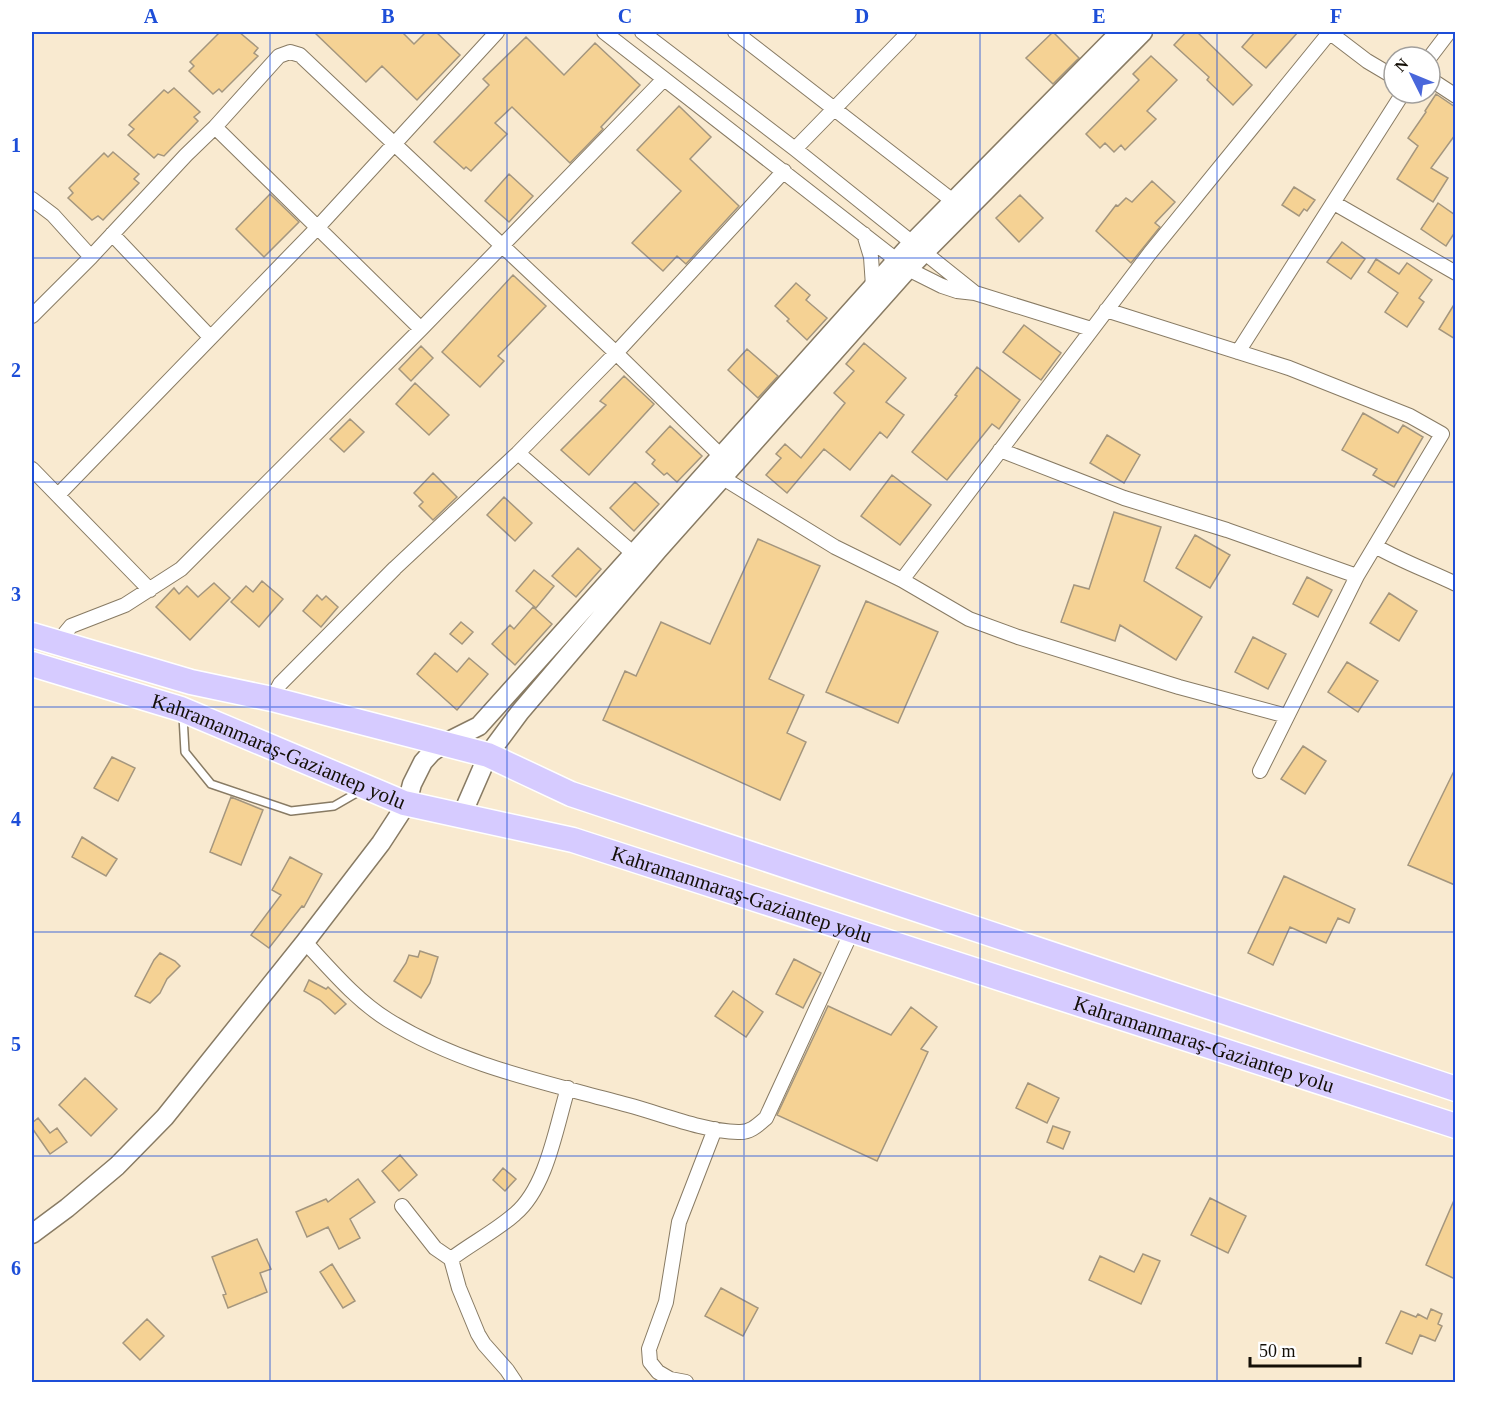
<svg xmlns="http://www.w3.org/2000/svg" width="1487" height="1414" font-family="'Times New Roman',serif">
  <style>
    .building { fill: #f5d294; stroke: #a4967e; stroke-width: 1.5 }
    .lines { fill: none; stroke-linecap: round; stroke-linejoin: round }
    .lane-casing { stroke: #887b64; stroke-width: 10 }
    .street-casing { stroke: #887b64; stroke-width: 16 }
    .secondary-casing { stroke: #887b64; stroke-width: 21 }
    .highway-casing { stroke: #fff; stroke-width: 27 }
    .lane { stroke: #fff; stroke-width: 7 }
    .street { stroke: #fff; stroke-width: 14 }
    .secondary { stroke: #fff; stroke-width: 18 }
    .highway { stroke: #d6cbff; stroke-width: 24 }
    .grid { fill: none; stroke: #1d4ed8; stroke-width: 1.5; stroke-opacity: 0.55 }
    .labels { text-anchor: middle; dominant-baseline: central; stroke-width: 4.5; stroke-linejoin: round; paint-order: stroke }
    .street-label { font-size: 21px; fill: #140f07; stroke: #fff }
    .neatline { fill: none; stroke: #1d4ed8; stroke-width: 2 }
    .grid-label { font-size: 20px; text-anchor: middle; font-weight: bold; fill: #1d4ed8 }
  </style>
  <rect width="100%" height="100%" fill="#f9ead0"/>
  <path class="building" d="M220,32H239L258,48L254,53L258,56L222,92L219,89L213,94L189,71L194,66L190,62Z
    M314,32H402L414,44L426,32H436L460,55L417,100L382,66L366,82Z
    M1053,32L1079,58L1053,84L1026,58Z
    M1186,32H1197L1252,85L1233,105L1207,80L1209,77L1174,45Z
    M1255,32H1298L1266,68L1242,47Z
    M526,37L564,75L595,43L640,85L601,127L603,129L570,163L512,107L495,123L507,134L471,171L466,167L464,169L434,142L489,85L483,79Z
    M1151,56L1177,80L1147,111L1156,119L1125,150L1121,145L1114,152L1105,143L1100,148L1086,134L1139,80L1133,74Z
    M174,88L200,112L194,117L198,121L164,156L158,154L154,158L128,135L134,129L129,125L164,90L168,93Z
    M1436,94L1455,107V135L1431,168L1448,178L1433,202L1397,179L1418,146L1408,138L1426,112L1425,111Z
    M679,106L711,137L690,159L739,206L686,264L677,256L663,271L632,243L681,191L637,150Z
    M113,152L139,174L134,179L139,183L103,220L98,216L92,220L68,198L73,193L69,188L104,153L108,157Z
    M509,174L533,196L509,222L485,201Z
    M1152,181L1175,202L1155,223L1160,227L1131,263L1096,231L1116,205L1118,206L1126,198L1132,202Z
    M1294,187L1315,200L1307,211L1304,209L1299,216L1282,205Z
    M270,194L299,222L264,257L236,229Z
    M1020,195L1043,218L1019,242L996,218Z
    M1438,203L1455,215V232L1446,246L1421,229Z
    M1342,242L1365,259L1351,279L1327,262Z
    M1376,259L1399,274L1407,263L1432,280L1419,298L1424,302L1407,327L1385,312L1398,293L1368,272Z
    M513,275L546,306L498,356L504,361L480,387L442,352Z
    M796,283L810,295L806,300L827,318L807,340L787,321L789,319L775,306Z
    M1455,303V339L1439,329Z
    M1024,325L1061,353L1041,380L1003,352Z
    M864,343L906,378L886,402L904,415L887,438L880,432L850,470L824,449L787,493L766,475L781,458L776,454L785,444L801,458L845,403L834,393L854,371L846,364Z
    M421,346L433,358L411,381L399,369Z
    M747,349L778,376L758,398L728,370Z
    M977,367L1020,400L999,429L992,424L947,480L912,452L957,396L955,395Z
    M624,376L654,404L589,475L561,450L606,405L600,401Z
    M415,383L449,415L429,435L396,404Z
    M1363,413L1398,433L1403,425L1423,437L1394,487L1373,475L1377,469L1342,450Z
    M350,419L364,432L344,452L330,439Z
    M670,426L702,456L677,482L667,473L664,475L652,464L655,460L646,452Z
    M1107,435L1140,455L1124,483L1090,463Z
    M433,473L457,497L433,520L419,506L423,502L414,493Z
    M892,475L931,505L900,545L861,516Z
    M635,482L659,504L634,531L610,508Z
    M504,497L532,523L515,541L487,515Z
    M1114,512L1161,527L1144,581L1202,617L1176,660L1120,625L1115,641L1061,622L1074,585L1089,589Z
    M1195,535L1230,555L1210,588L1176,568Z
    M758,539L820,566L769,679L804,695L787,733L806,742L780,800L603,720L625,671L636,676L661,622L710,644Z
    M578,548L601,569L576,597L552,576Z
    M534,570L554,586L536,608L516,591Z
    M1307,577L1332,590L1318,617L1293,604Z
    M262,581L283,599L259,627L231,602L246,586L253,592Z
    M214,583L230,598L190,640L156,607L174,588L179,594L187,586L198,597Z
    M1389,593L1417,611L1399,641L1370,623Z
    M317,595L322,600L326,596L338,607L321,627L303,611Z
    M866,601L938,632L898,723L826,692Z
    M533,607L552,624L515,665L492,644L510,625L514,629Z
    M461,622L473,632L462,644L450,634Z
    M1253,637L1286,654L1268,689L1235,672Z
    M435,653L457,672L469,658L488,674L457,710L417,674Z
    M1347,662L1378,681L1358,712L1328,692Z
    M1303,746L1326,761L1305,794L1281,779Z
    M112,757L135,768L118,801L94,788Z
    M1455,769V885L1408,865Z
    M231,797L263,810L241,865L210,852Z
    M82,837L117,859L106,876L72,857Z
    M290,857L322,874L304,907L302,906L269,948L251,935L281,895L272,890Z
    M1284,876L1355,909L1349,923L1338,918L1326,943L1290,927L1273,965L1248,953Z
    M420,951L438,957L430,983L421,998L394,981L406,963L409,955L418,957Z
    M160,953L175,961L180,966L167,979L160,993L150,1003L135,996L154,960Z
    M794,959L821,973L803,1008L776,994Z
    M309,980L326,989L328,987L346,1004L335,1014L320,1000L304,991Z
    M733,991L763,1012L746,1037L715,1016Z
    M828,1006L891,1035L911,1007L937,1027L921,1049L928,1052L877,1161L777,1115Z
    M85,1078L117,1109L91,1136L59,1105Z
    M1028,1083L1059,1098L1047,1123L1016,1108Z
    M38,1118L50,1133L57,1128L67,1142L50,1154L32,1128V1123Z
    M1053,1126L1070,1132L1063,1149L1047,1142Z
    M400,1155L417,1175L399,1191L382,1171Z
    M503,1168L516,1179L505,1191L493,1180Z
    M358,1179L375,1202L350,1219L360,1238L339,1249L328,1227L307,1237L296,1212L326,1199L328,1202Z
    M1210,1198L1246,1216L1228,1253L1191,1235Z
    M1455,1198V1279L1426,1265Z
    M257,1239L271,1269L260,1273L267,1292L228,1308L223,1295L226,1294L212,1257Z
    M1143,1254L1160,1261L1141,1304L1089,1280L1100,1256L1134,1272Z
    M332,1264L355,1301L343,1308L320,1272Z
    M721,1288L758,1308L743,1336L705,1316Z
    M1431,1309L1442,1314L1438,1324L1442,1326L1435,1341L1420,1335L1412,1354L1386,1343L1401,1311L1416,1317L1418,1314L1427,1319Z
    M147,1319L164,1336L140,1360L123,1343Z"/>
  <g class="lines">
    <defs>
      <path id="lane" d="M183,716L185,752L211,784L291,811L334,806L360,791"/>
      <path id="street" d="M604,32L908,269L942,286L957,291L975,293L1091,329
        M642,32L795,149L975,293
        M735,32L953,201
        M1329,32L1367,61L1394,77
        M1430,57L1449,32
        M1430,79L1456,96
        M215,127L421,329
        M795,149L909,32
        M32,199L53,215L91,257
        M1334,203L1456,273
        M112,234L210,337
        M864,234L871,257L873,286
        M1106,310L1289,368L1410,416L1442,434L1357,576L1260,771
        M32,316L91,257L186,155L215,127L279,56L290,52L300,55L616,353L721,456
        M1238,352L1403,93
        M1000,450L1124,498L1227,530L1357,576
        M518,453L634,554
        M32,469L150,590
        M723,478L835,547L902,580L969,619L1018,637L1179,687L1287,716
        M58,495L318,227L497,32
        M1375,546C1401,561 1429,571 1456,584
        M902,580L1150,253L1330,32
        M57,643L71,626L125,605L181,569L421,329L664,79
        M272,699L280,684L395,568L518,453L616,353L784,171
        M305,942C331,970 356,1000 388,1020C462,1066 545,1082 628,1105C662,1114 703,1131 738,1132C750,1133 758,1125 766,1118L852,931
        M402,1206L435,1248L451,1259L459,1288L478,1334L484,1344L507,1370L515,1382
        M451,1259C472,1243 496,1231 515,1214C547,1187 556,1127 568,1088
        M686,1382L670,1379L658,1372L650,1362L649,1349L666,1302L679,1222L715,1129"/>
      <path id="secondary" d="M461,817L488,755L520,712L658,550L908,269L1143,32
        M32,1234L67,1208L117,1166L165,1117L305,942L381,843L407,803L412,784L423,762L432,752L445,743L479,726L913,242L1120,32"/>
      <g id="highway">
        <path d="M32,635L191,682L272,699L488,755L571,794L1456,1089"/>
        <path id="s1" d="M32,664L181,709L404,803L573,840L1456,1126"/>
      </g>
    </defs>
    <use href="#lane" class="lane-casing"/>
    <use href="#street" class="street-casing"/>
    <use href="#secondary" class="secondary-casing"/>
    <use href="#highway" class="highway-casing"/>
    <use href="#lane" class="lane"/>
    <use href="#street" class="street"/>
    <use href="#secondary" class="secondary"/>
    <use href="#highway" class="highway"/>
  </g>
  <path class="grid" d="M270,32V1382M507,32V1382M744,32V1382M980,32V1382M1217,32V1382M32,258H1456M32,482H1456M32,707H1456M32,932H1456M32,1156H1456"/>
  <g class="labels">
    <g class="street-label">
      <text stroke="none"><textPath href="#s1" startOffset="262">Kahramanmaraş-Gaziantep yolu</textPath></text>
      <text stroke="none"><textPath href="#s1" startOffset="748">Kahramanmaraş-Gaziantep yolu</textPath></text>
      <text stroke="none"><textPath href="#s1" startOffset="1234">Kahramanmaraş-Gaziantep yolu</textPath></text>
    </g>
  </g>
  <rect width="1487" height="1414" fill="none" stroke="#ffffff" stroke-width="66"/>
  <g transform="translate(1412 75) rotate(313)"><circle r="28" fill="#ffffff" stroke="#a19f9c" stroke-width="1.5"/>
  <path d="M0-4.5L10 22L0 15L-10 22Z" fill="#4967db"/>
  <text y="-9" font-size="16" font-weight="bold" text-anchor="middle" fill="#140f07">N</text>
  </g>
  <path d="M1250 1357v9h110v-9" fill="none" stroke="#140f07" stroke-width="3"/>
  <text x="1259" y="1357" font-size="18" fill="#140f07" stroke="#ffffff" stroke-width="4.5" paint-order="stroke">50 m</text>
  <rect x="33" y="33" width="1421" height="1348" class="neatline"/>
  <g class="grid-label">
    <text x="151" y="23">A</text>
    <text x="388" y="23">B</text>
    <text x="625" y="23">C</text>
    <text x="862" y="23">D</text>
    <text x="1099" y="23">E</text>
    <text x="1336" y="23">F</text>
    <text x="16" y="152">1</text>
    <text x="16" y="377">2</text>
    <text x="16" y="601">3</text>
    <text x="16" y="826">4</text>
    <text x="16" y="1051">5</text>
    <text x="16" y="1275">6</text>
  </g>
</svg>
